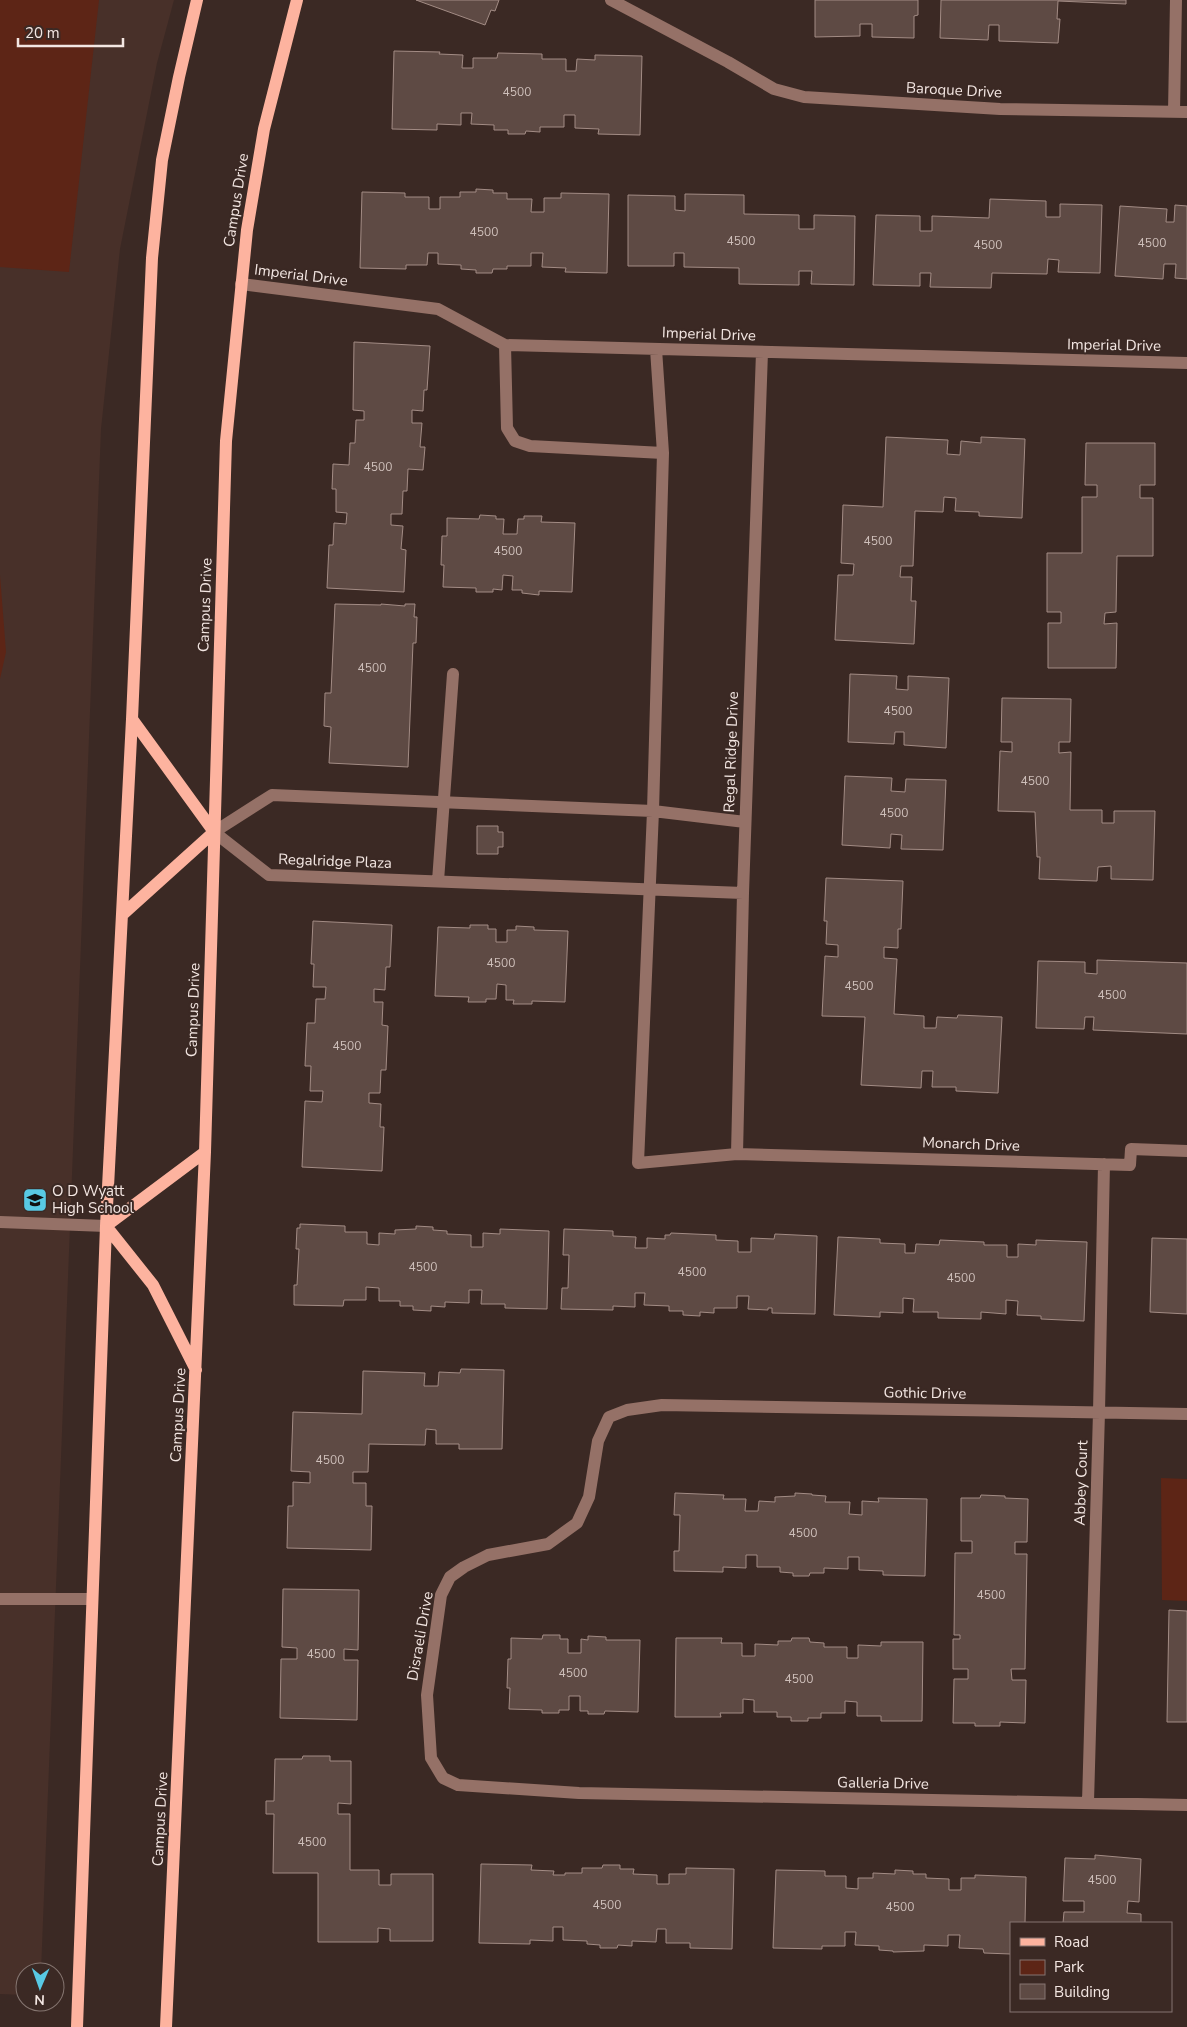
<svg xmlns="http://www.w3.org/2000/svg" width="1187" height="2027" font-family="'Nunito Sans',sans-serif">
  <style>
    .built { fill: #483029 }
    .green { fill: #5d2516 }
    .building { fill: #5e4a44; stroke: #a38c85 }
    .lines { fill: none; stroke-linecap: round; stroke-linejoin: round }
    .minor { stroke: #957167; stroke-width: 12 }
    .major { stroke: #fdb39f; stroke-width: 12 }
    .labels { text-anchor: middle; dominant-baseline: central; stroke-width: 4; stroke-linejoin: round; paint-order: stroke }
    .number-label { font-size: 12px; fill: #cebfba }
    .street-label { font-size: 15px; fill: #f3e6e2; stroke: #3b2924 }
    .poi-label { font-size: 15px; fill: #f3e6e2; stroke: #3b2924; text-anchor: start }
  </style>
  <rect width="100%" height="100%" fill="#3b2924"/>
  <path class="built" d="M0,0H174L157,63L120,249L101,429L41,1972H25V1995L0,1994Z"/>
  <path class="green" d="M0,0H99L69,272L0,267Z
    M0,575L6,652L0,679Z
    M1161,1478L1187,1479V1601L1162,1600Z"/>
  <path class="building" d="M416,0H499L495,11L491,10L485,25Z
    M815,0H918V15L914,16V38L872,37V24H860V36L815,37Z
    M941,0H1126V4L1058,1L1057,19H1060L1058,43L999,41V25H989L988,40L940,38Z
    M394,51L440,52L439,54L463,55L462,68H473V58H497L498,53L542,54V59H566V71H576L577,59L595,60V55L642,56L640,135L598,134L599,129L575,128V115H564V127H540V132L526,131L525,134H508V130H494V125L471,124L472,113H461V125L437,124V130L392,129Z
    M476,189L493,190V193H507V199H532L531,212H544V198H561V193L609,194L607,273L565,272L566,268L542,267L543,253H531V266H507V269H493L492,273H476V270L461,269V265L438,264V253H428L427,265H406V269L360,268L362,192L405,193V197H429V209H440V197H460V192H476Z
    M685,194L744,195V214L799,215V229H814V215L855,216L854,285L811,284L812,271H799V285L739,284V268L684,267V253H674V266H628V195L675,196V210L685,211Z
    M990,199L1046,201V217H1060V204L1102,205L1100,273L1058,272L1059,260L1048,259L1047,274L992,273L991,288L930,287L931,273H920V286L873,285L876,215L920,216V231H932V216L989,218Z
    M1175,205L1187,206V279L1175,278L1176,264H1164L1163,279L1115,276L1120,206L1167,209L1166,222H1174Z
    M354,342L430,346L427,390H424L423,411L412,410V423H422L420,447H425L423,470L408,469L407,491H403L402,514H391V525L403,526L401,549L406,550L404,592L327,588L329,545H333L334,523L346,524L347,513L336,512V489H332L333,464L349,465L350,443H355L356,420H364V411L353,410Z
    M886,437L948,440L947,454L960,455L961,441L981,443V437L1025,439L1022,518L979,516V512L955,511L956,498L944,497L943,512L915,511L913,566H901L900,577H912L911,601H916L914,644L835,640L838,575H853L854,564L841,563L843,505L883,507Z
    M1086,443H1155V485H1140V498H1153V556H1117L1116,612L1105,613L1104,624L1117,623L1116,668H1048V623H1061V612H1047V553H1082V497H1097V485H1085Z
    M480,515L496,516V519H504L503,534H517L518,519H524V516H542L541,522L575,523L572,592L539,591V595L522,593V590H512L513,576L503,575L502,590L493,589V592H476V588L443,587L444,565H441L442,536H447V518L479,519Z
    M335,604L381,605V604L405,606V604H415L414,617H417L416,643H413L408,767L329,763L331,727L324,726L325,693H331Z
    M850,674L897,676L896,689L908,690V676L949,678L946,748L904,745V732H895L894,744L848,742Z
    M1002,698L1071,699L1070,742H1059V753L1071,752L1070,810H1102V823H1114V811H1155L1153,880L1111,879V866L1098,867L1097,881L1039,879L1040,857H1037L1035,812L998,811L1000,751L1012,752V742H1001Z
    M845,776L892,778L891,791L905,792L906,779L946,780L943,850L901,849L902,835L891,834L890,848L842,845Z
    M477,826H498V832H503V847H498V854H477Z
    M826,878L903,881L901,929H898V948L884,947V958L897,959L894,1014L924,1016V1028H936L937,1017L957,1018L958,1015L1002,1017L998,1093L956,1091V1087H932L933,1071H922L921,1088L861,1085L865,1017L822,1016L825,956L838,957V945L826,944L827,921H824Z
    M313,921L392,925L390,967H386L385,990L374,989V1002H383L382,1025L388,1026L386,1070H381L380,1093H369V1103L381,1104L380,1127H384L382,1171L302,1167L305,1101L322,1102L323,1091H310L311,1066H305L307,1023H315L316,999H325L326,987H313L314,964H311Z
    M470,925H488V929H496V942H507V930H516V926L534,927V930L568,931L565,1002L532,1001V1004H513L514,1000H506V985L497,984L496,999H486V1002H468L469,997L435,996L438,927L470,928Z
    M1097,960L1187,963V1034L1093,1030L1094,1017H1085L1084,1029L1036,1028L1038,961L1085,962V973L1097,974Z
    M300,1224L345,1226V1232H367V1244L379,1245V1233L395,1234V1230L416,1229V1226L433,1227V1230L447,1231V1234L471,1235V1247H483V1233L500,1234V1229L549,1231L547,1309L505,1308V1304H481L482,1290H469V1303L445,1302V1307L431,1306V1311L413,1310V1306H400V1301H379V1288L366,1287V1300H344L343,1306L294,1305V1285H297L299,1249H296L297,1228H300Z
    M564,1229L613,1231V1236L636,1237L635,1248H647V1238L665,1239V1235H670L671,1233L716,1235V1240L738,1241V1252H751V1238L774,1239L775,1234L817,1236L815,1314L772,1313V1308H768V1310L748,1309L749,1296H737V1308H714V1313L700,1312V1316L683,1315V1311H669V1306L644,1305L645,1293H635V1307L613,1306V1310L561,1309L562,1288H568L569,1255H563Z
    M838,1237L880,1239V1243L905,1244V1253H915L916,1244L939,1245L940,1240L984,1242V1245H1007V1257H1018V1244L1036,1245V1240L1087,1242L1084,1321L1041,1319V1316L1017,1315L1018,1301L1006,1300V1314L981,1312V1319L938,1318V1312H913L914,1299L903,1298V1313L880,1312V1317L834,1315Z
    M1152,1238L1187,1239V1314L1150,1312Z
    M461,1369L504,1370L502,1449H459V1444H436V1430L426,1429L425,1445L369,1444L368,1472H353V1483H366V1506H372L371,1550L287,1548L288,1506H293V1482L310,1483V1472L291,1471L293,1412L362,1414L363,1371L425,1373L424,1386H438L439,1372L460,1373Z
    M675,1493L724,1495L723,1499H746L745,1511H758L759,1501L775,1502V1497L795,1496V1493L812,1494V1495L826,1496L825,1502H850L849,1514L862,1515V1501L879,1502L878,1498L927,1499L925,1576L883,1575V1571L859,1570V1557H848V1569L824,1568V1573H810L809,1576H793V1573L780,1572V1567H757V1555H746V1568L723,1567V1572L674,1571V1551H679L680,1515H674Z
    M981,1495L1005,1496V1498L1028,1499L1027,1542H1015V1554H1027L1025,1669H1011L1012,1680H1026L1025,1723L1000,1722V1726H975V1723H953L954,1679H968V1669H953V1639H960V1635H954L955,1553H972V1541H961V1498H980Z
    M283,1589L359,1590L358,1650L344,1649V1660H358L357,1720L280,1718L281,1659H297V1648L282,1647Z
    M1169,1610L1187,1611V1722H1167Z
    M543,1635H560V1639H568V1653H581V1639L588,1640V1636L606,1637V1640H640L638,1712L605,1711L604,1714H588V1711H580V1696H569V1710H559V1713H542V1710L509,1709L510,1688H507L508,1659H511V1638L542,1639Z
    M676,1638H722L721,1643H742V1656H755V1644L778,1645V1641H791L792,1638H809L810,1642L824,1643V1647H847V1658H858V1645L881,1646V1642H923L922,1721H881V1716H857V1702L845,1701V1713H821V1718H808V1721H791V1717H777V1712H754V1700L743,1699V1713H720L721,1717H675Z
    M303,1756H330V1761H351V1804L338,1803V1814H350V1870H379V1885H391V1874H433V1941H390V1929L378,1928V1942H318V1873H273L274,1814H266V1801H274L275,1759H302Z
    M1095,1855L1141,1859L1139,1902L1128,1901L1127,1913L1141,1914V1923H1063L1064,1912H1084V1901H1063L1065,1858L1095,1859Z
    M481,1864L532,1865L531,1870L554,1871L553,1875H565V1873H582V1868H602L603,1865H620V1869H634L633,1874L657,1875V1884H669V1874H686V1868L734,1869L732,1949L690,1948V1943H666V1929H657L656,1942L632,1941V1946L618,1945L617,1948H600V1945L587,1944V1941L563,1940V1927H553V1941L530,1940V1944L479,1943Z
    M776,1870L825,1871V1876H846V1888L858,1889V1878H873V1873L895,1874V1870L913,1871V1874H926V1878L949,1879V1890H961V1878H975V1875L1026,1877L1025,1923H1011V1954L984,1953L983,1949L959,1948L960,1935H948V1946L924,1945V1951L893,1952V1951L879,1950V1946L855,1945L856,1932H845V1946H822V1949L773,1948Z"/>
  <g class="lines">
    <path class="minor" d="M611,0L728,62L774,89L804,97L1000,109L1187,112
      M1174,112L1176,0
      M241,284L438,309L505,345L1187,363
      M505,345L507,428L515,441L530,446L663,453
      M656,349L663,453L653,811L638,1163L737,1154L1130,1165L1131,1149L1187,1151
      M438,881L453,674
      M743,893L269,875L214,832L272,795L653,811L745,822
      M737,1154L743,893L762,352
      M0,1222L106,1226
      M1187,1414L662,1405L627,1410L609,1417L598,1441L589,1497L577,1523L548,1544L488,1555L464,1567L450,1577L441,1595L427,1695L431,1758L443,1778L458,1785L579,1793L1187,1805
      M0,1599H92
      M1088,1802L1099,1412L1104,1164"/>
    <path class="major" d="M122,915L214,832L132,719
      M196,1370L153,1285L106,1226L205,1152
      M77,2027L106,1226L132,719L152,258L162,160L179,77L197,0
      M166,2027L205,1152L226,441L247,230L264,129L297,0"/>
  </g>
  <defs>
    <symbol id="school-square" viewBox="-11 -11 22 22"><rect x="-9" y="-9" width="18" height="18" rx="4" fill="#58c9e4" stroke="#3b2924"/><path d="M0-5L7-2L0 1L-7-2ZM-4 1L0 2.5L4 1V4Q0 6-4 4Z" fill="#111"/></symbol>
  </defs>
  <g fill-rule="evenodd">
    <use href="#school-square" x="21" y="1186" width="28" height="28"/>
  </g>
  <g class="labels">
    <g class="number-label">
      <text x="517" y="92">4500</text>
      <text x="484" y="232">4500</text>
      <text x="741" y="241">4500</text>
      <text x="1152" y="243">4500</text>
      <text x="988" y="245">4500</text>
      <text x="378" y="467">4500</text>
      <text x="878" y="541">4500</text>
      <text x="508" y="551">4500</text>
      <text x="372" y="668">4500</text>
      <text x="898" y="711">4500</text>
      <text x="1035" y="781">4500</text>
      <text x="894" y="813">4500</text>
      <text x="501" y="963">4500</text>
      <text x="859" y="986">4500</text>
      <text x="1112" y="995">4500</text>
      <text x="347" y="1046">4500</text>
      <text x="423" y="1267">4500</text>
      <text x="692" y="1272">4500</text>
      <text x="961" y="1278">4500</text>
      <text x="330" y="1460">4500</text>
      <text x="803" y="1533">4500</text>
      <text x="991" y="1595">4500</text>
      <text x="321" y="1654">4500</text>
      <text x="573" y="1673">4500</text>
      <text x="799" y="1679">4500</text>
      <text x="312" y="1842">4500</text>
      <text x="1102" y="1880">4500</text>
      <text x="607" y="1905">4500</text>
      <text x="900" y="1907">4500</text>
    </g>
    <g class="street-label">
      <text transform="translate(954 90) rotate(3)">Baroque Drive</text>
      <text transform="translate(236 200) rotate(-81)">Campus Drive</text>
      <text transform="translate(301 275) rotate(7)">Imperial Drive</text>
      <text transform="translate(709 334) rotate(2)">Imperial Drive</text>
      <text transform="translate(1114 345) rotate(1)">Imperial Drive</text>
      <text transform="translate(205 605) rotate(-88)">Campus Drive</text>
      <text transform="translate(731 752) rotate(-88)">Regal Ridge Drive</text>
      <text transform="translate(335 861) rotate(2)">Regalridge Plaza</text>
      <text transform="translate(193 1010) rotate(-88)">Campus Drive</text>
      <text transform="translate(971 1144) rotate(2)">Monarch Drive</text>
      <text transform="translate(925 1393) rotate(1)">Gothic Drive</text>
      <text transform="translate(178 1415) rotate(-87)">Campus Drive</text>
      <text transform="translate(1081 1483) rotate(-88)">Abbey Court</text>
      <text transform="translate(420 1636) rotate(-80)">Disraeli Drive</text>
      <text transform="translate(883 1783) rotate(1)">Galleria Drive</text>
      <text transform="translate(160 1819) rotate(-87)">Campus Drive</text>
    </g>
    <g class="poi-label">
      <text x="52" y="1191">O D Wyatt<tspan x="52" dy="17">High School</tspan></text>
    </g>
  </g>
  <rect x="1010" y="1922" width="162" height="90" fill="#3b2924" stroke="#857570"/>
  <rect x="1020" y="1938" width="25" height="8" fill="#fdb39f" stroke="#857570"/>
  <text x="1054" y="1947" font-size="15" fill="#f3e6e2">Road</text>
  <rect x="1020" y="1960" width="25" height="15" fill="#5d2516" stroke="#857570"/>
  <text x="1054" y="1972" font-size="15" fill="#f3e6e2">Park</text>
  <rect x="1020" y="1984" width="25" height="15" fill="#5e4a44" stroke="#857570"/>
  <text x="1054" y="1997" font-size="15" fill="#f3e6e2">Building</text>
  <g transform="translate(40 1987) rotate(182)"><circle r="24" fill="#3b2924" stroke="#857570"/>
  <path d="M0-4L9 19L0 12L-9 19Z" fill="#58c9e4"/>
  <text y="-8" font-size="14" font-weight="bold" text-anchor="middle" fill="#f3e6e2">N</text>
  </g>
  <path d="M18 38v8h105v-8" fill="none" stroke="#f3e6e2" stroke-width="2.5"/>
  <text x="25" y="38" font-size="15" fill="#f3e6e2" stroke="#3b2924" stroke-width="4" paint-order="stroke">20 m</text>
</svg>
